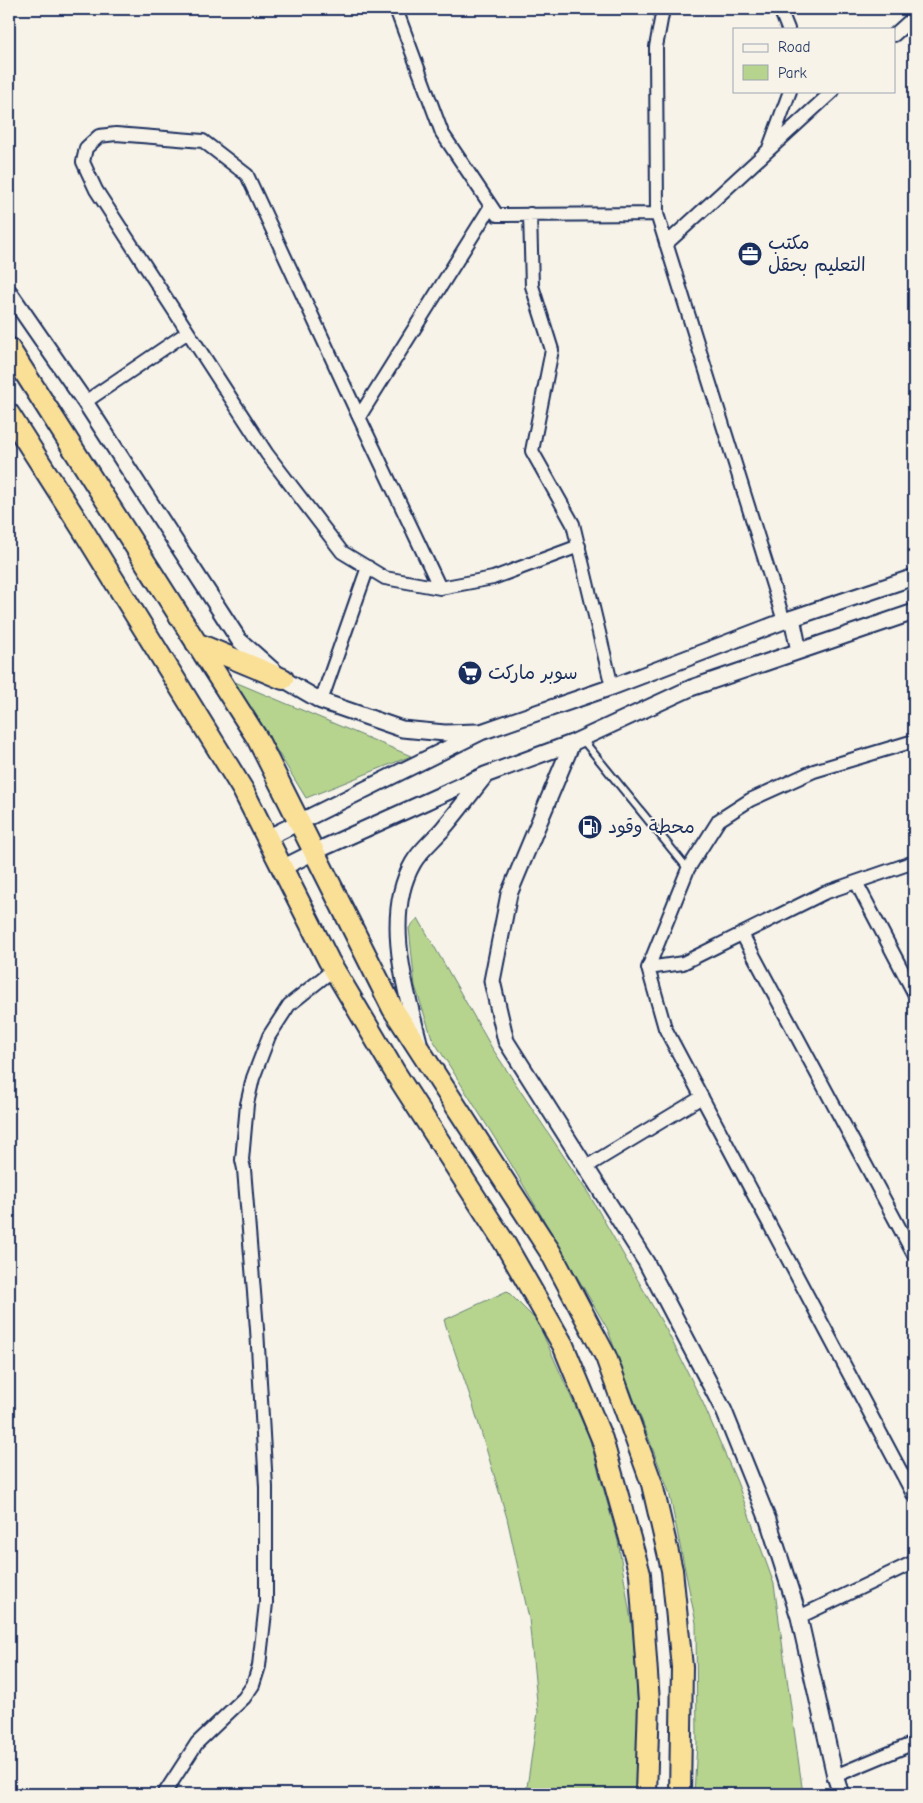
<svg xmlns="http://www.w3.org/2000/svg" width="923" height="1803" font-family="'Comic Neue','Playpen Sans Arabic',sans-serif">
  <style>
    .green { fill: #b6d48d; stroke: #688276 }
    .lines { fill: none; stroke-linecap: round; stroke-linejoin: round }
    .service-casing { stroke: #1b2f5e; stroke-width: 10 }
    .minor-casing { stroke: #1b2f5e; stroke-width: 16 }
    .tertiary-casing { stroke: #1b2f5e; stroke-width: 19 }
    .trunk-casing { stroke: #1b2f5e; stroke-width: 24 }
    .service { stroke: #f7f3e8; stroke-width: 6 }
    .minor { stroke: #f7f3e8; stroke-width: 12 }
    .tertiary { stroke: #f7f3e8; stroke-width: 15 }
    .trunk { stroke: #fadf96; stroke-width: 20 }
    .labels { text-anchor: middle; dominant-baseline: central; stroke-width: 4; stroke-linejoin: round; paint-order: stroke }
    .poi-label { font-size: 19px; fill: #1b2f5e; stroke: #f7f3e8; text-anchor: start }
  </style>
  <rect width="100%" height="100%" fill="#f7f3e8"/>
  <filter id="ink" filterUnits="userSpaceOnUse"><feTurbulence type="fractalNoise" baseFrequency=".02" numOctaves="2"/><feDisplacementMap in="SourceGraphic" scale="10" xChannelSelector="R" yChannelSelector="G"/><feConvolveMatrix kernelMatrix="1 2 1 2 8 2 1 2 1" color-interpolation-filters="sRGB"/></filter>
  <g filter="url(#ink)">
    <path class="green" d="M235,682L411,756L306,798Z
      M418,918L492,1048L590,1196L668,1333L703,1403L737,1482L774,1584L803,1794H694L697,1743L696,1623L669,1492L607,1328L511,1164L432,1038L415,986L409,928Z
      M507,1291L537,1321L589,1437L618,1541L633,1633L639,1722L635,1794H526L538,1712L529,1618L507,1518L473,1405L444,1320Z"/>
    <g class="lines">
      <defs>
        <path id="service" d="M582,739L688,869"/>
        <path id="minor" d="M396,9L442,133L497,215L657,214
          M663,9L656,47L657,214L784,621
          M780,9L788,29
          M894,35L914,17
          M769,148L790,91
          M530,214L532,286L552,350L532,451L573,524L612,687
          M666,244L833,91
          M85,402L188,332
          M359,417L491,206
          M440,588L359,417L247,175L203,141L116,134L99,136L86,148L83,162L96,190L267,454L342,552L385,578L440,588L493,578L579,546
          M321,701L368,567
          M914,741L814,771L750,800L719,820L688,869L648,968L665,1028L914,1496
          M856,882L914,993
          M742,934L914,1255
          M648,968L683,963L824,893L914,862
          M586,1167L702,1097
          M799,1617L914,1562
          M835,1776L914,1743
          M164,1794L197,1743L244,1698L253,1685L259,1666L266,1603V1487L257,1329L244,1169L242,1160L247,1104L253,1078L269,1036L289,1005L334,969"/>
        <path id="tertiary" d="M9,292L85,402L239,640L283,679L321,701L402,729L445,733L477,732
          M792,618L799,651
          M572,743L509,894L492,981L506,1041L646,1262L724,1411L768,1520L799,1617L835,1776L841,1794
          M267,838L481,732L612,687L784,621L914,577
          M282,868L314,852L485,775L572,743L691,688L914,612
          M419,1042C405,987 383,915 413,863C421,849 436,838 446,825C459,810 471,793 484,777"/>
        <path id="trunk" d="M9,348L257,738L393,1009L551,1253L606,1357L652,1484L672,1570L682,1667L680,1794
          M9,414L83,530L243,790L329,961L396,1074L504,1242L563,1345L602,1439L640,1574L649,1702L646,1794
          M196,643L283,679"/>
      </defs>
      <use href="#service" class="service-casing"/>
      <use href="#minor" class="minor-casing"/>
      <use href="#tertiary" class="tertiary-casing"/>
      <use href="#trunk" class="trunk-casing"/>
      <use href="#service" class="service"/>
      <use href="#minor" class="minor"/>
      <use href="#tertiary" class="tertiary"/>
      <use href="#trunk" class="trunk"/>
    </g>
  </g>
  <defs>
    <symbol id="office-disc" viewBox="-11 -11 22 22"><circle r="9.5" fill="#1b2f5e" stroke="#f7f3e8"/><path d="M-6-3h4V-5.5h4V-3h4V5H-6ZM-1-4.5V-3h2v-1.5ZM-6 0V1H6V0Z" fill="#fff"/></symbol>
    <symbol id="supermarket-disc" viewBox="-11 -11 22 22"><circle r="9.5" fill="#1b2f5e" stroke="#f7f3e8"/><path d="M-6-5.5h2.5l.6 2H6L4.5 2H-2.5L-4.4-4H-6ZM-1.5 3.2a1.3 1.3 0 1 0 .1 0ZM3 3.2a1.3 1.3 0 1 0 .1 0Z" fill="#fff"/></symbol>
    <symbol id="fuel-disc" viewBox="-11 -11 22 22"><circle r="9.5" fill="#1b2f5e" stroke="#f7f3e8"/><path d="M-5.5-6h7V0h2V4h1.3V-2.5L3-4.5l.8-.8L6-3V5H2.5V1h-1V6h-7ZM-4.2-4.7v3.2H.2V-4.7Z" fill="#fff"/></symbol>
  </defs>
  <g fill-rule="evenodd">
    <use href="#office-disc" x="736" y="240" width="28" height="28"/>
    <use href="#supermarket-disc" x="456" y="659" width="28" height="28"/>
    <use href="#fuel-disc" x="576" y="813" width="28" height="28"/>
  </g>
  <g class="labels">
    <g class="poi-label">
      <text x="768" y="243">مكتب<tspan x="768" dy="22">التعليم بحقل</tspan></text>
      <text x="488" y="673">سوبر ماركت</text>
      <text x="608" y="827">محطة وقود</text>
    </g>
  </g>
  <rect width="923" height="1803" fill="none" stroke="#f7f3e8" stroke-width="30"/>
  <rect x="15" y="15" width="893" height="1773" fill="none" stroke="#1b2f5e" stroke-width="2" filter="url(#ink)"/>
  <rect x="733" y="28" width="162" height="65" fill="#f7f3e8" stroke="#9fa5b1"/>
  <rect x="743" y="44" width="25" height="8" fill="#f7f3e8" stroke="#9fa5b1"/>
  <text x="778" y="52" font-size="15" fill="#1b2f5e">Road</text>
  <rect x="743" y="65" width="25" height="15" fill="#b6d48d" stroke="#9fa5b1"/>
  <text x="778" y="78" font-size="15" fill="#1b2f5e">Park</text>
</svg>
